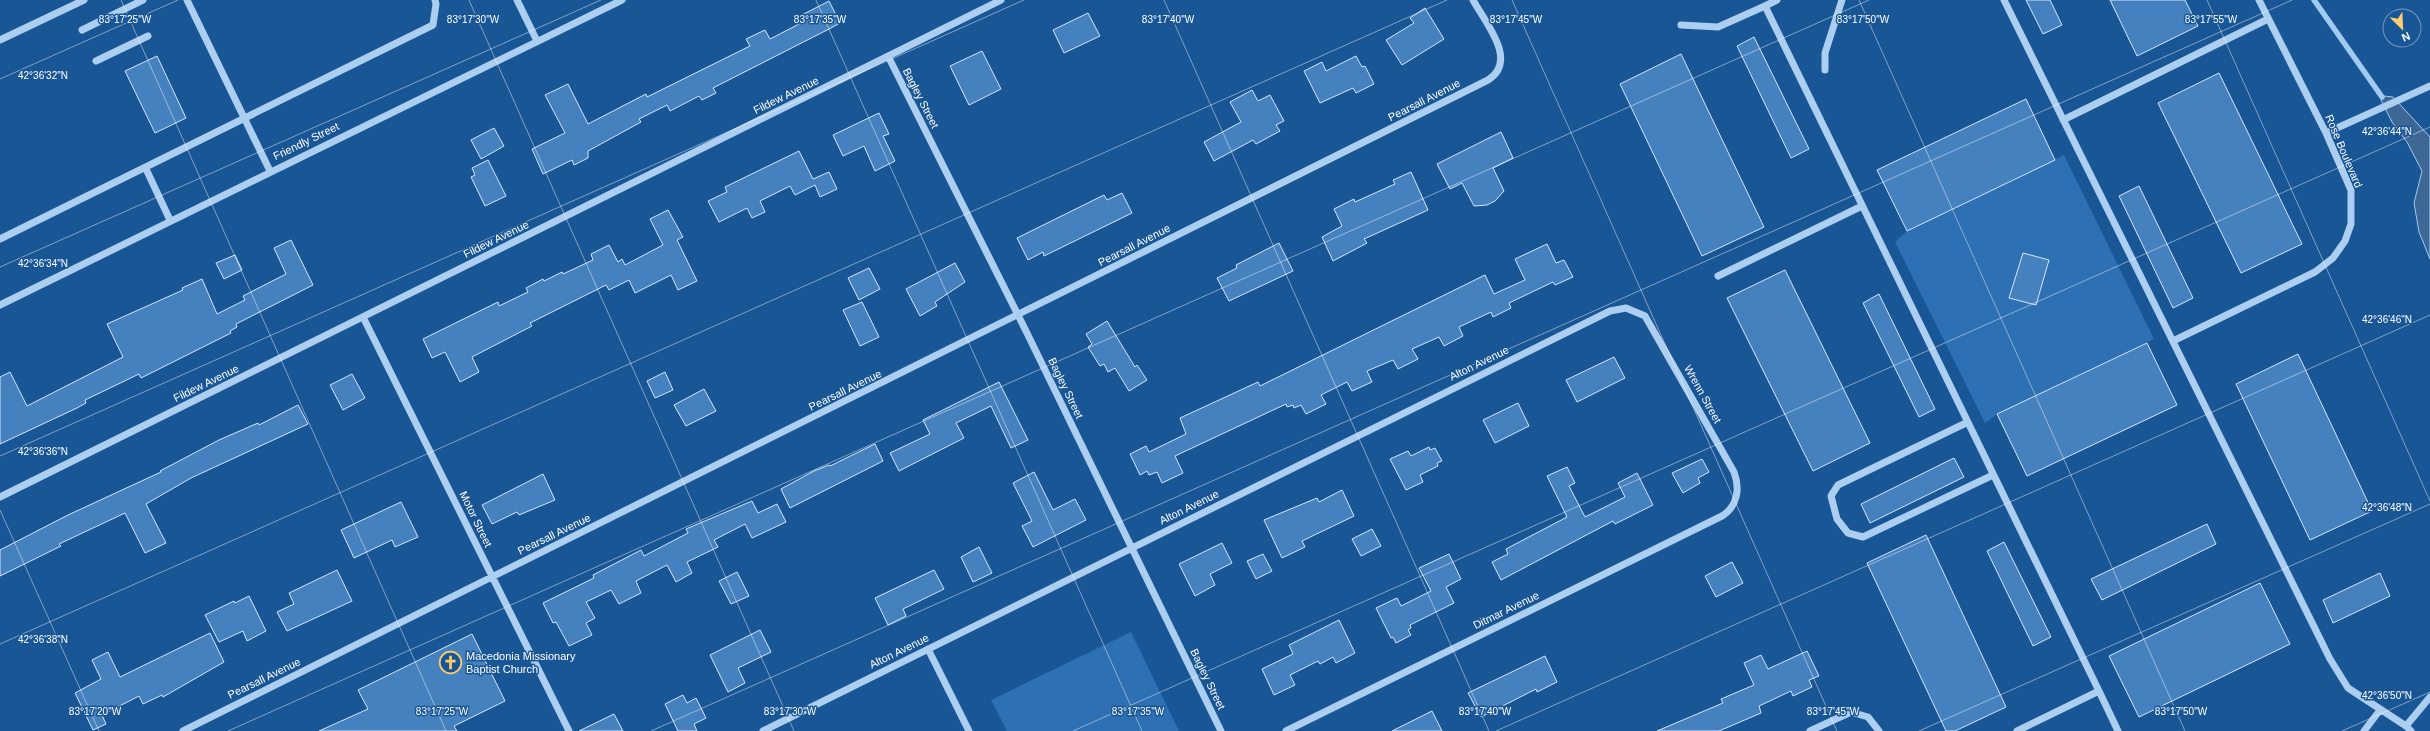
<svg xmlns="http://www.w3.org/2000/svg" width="2430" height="731" font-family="Arial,sans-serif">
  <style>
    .green { fill: #2d70b4 }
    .water { fill: #3d6896; stroke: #9fcaf2 }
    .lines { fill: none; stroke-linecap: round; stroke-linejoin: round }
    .stream { stroke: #9fcaf2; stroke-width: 5.5 }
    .building { fill: #4681bf; stroke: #d3e7fb }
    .minor { stroke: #accef0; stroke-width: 7 }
    .ticks { fill: none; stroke: #fff; stroke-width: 1; stroke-opacity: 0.45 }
    .labels { text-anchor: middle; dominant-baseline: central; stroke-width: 3; stroke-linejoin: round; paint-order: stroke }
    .street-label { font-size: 11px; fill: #fff; stroke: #195696 }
    .poi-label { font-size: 11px; fill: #fff; stroke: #195696; text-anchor: start }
    .ticks-label { font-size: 10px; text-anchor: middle; fill: #fff; stroke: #195696; stroke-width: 3; stroke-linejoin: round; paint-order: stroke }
  </style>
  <rect width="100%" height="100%" fill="#195696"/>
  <path class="green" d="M2064,155L2154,339L1997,414L1985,423L1895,242L1907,231Z
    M1131,632L1179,731H1007L991,700Z"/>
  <path class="water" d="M2384,96L2393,97L2430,137V259L2419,232L2414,203L2422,171L2407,142L2392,122L2381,100Z"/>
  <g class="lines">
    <path class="stream" d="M2314,0L2382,97"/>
  </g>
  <path class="building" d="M2026,0H2050L2062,25L2043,34Z
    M2110,0H2185L2198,26L2137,56Z
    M829,1L840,23L829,29L713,88L716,93L702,100L699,96L670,111L667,105L639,119L641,122L588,151V158L574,165L572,160L543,174L532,149L565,133L545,95L568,84L588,124L646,94L647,97L750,46L746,39L765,30L770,39L799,24L796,18Z
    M1425,8L1444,39L1402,65L1386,40L1414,23L1410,18Z
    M1088,13L1100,36L1064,53L1053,30Z
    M1754,37L1809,149L1791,158L1737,46Z
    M982,51L1001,89L969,105L950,66Z
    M1681,54L1764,227L1702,256L1620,84Z
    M157,56L186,118L155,133L125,71Z
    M1356,56L1362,67L1365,66L1374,84L1356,93L1353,88L1320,103L1304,71L1322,62L1326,71Z
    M2219,73L2302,244L2241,273L2158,103Z
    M1252,90L1258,101L1270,95L1284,121L1276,125L1280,131L1256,144L1253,140L1214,161L1204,142L1241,122L1230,102Z
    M2026,99L2055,160L1907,231L1877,170Z
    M879,113L889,134L883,136L895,161L875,171L864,146L843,156L833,135Z
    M494,128L504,146L481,159L471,140Z
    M1501,132L1513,158L1493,168L1504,191L1495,201L1487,205L1474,206L1462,183L1450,189L1437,164Z
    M799,151L813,179L829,172L837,189L820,197L815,185L795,195L790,186L760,201L765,212L752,218L747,208L719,222L708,201L727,192L725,187Z
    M488,160L506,196L485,206L471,177L475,175L472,168Z
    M1411,172L1428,210L1364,239L1367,243L1333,261L1322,237L1342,226L1334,209L1354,199L1355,202L1395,184L1393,180Z
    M2139,186L2193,298L2173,308L2119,196Z
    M1122,193L1132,213L1044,256L1043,252L1028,260L1017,238L1104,195L1107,200Z
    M668,210L683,237L677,240L697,281L678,290L671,275L635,293L629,280L609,290L606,285L530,323L532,326L472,357L479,372L460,382L445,352L432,358L423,339L498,302L499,306L528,292L526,288L543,279L544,281L562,272L563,274L593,260L591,254L609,245L618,262L622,259L625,265L663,245L650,219Z
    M291,240L313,285L236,324L237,327L230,331L231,333L141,378L139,374L85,400L86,403L77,408L0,444V377L10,372L27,406L123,357L107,324L183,290L182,288L202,279L217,314L245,300L243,296L286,274L274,248Z
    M1279,243L1293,271L1229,301L1217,278L1237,268L1236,265Z
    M1547,244L1556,263L1564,260L1573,277L1555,285L1553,282L1509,303L1511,308L1493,317L1491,312L1459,327L1463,336L1444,346L1439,337L1412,349L1418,359L1398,369L1393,360L1367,371L1372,382L1352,391L1347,382L1321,395L1326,404L1306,414L1301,405L1294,408L1293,405L1287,407L1286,404L1175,456L1183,473L1162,483L1157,472L1149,475L1147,471L1140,475L1130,454L1146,446L1149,452L1186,434L1180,418L1258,382L1260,386L1485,275L1494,294L1525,280L1515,259Z
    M2023,253L2049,260L2036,305L2009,298Z
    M235,255L242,270L224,279L216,263Z
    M955,263L965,282L935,302L937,306L920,316L906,289Z
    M869,268L880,289L859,300L848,278Z
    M1785,270L1870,443L1813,471L1727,298Z
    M1879,294L1935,409L1919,417L1863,303Z
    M862,302L879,337L860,346L843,310Z
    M1107,321L1135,367L1137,365L1147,380L1129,391L1115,368L1108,372L1104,364L1100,366L1088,347L1092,344L1086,334Z
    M2147,343L2177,405L2027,476L1997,414Z
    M2298,354L2372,511L2310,540L2236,384Z
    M1614,357L1625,378L1577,402L1566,380Z
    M665,372L673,390L655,398L647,381Z
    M352,374L365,398L343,410L330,385Z
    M999,382L1028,440L1011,448L991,406L956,423L964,438L899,471L890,453L930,434L923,420Z
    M704,389L716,411L686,426L674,405Z
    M1518,403L1529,426L1495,443L1483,420Z
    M298,405L308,424L191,478L146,504L166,543L145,553L125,513L59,544L61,546L0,576V550L68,515L161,472L160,471L219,440L258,423L259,425Z
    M875,444L883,461L790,508L781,489L814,471L829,465L830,466Z
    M1429,447L1430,450L1435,448L1442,461L1437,463L1438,466L1420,475L1423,482L1406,490L1390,459L1408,451L1411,456Z
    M1954,458L1964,477L1870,523L1861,504Z
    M1702,459L1709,472L1698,478L1700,483L1683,493L1672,473Z
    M1567,467L1575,483L1569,486L1585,517L1625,497L1618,483L1637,473L1653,505L1615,524L1613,521L1501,580L1492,562L1508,554L1506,549L1567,517L1547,476Z
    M1034,472L1053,510L1075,499L1086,520L1033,547L1022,526L1032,521L1013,483Z
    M543,474L555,500L519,515L517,512L492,524L482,505Z
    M1342,490L1354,516L1302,541L1305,547L1282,558L1264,520L1317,498L1319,502Z
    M752,501L758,513L777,504L786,522L752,538L745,524L714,540L718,547L687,562L692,573L676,582L667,565L636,581L641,593L619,604L611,590L586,602L595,618L586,623L592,635L569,646L556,622L553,623L543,603L594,578L593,575L641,550L644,556L688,533L686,529Z
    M401,502L418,537L395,547L392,540L354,558L341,530Z
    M2207,524L2216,544L2102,600L2091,579Z
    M1372,529L1381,546L1361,556L1352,539Z
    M1926,535L2006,707L1955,731H1946L1867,563Z
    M2004,542L2051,637L2033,646L1987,551Z
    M1222,543L1232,563L1210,574L1215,585L1195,596L1179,564Z
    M979,547L992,573L973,582L961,557Z
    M1263,554L1272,571L1256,579L1247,561Z
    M1449,554L1461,579L1446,587L1454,603L1410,625L1411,628L1408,630L1411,635L1396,643L1393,637L1391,638L1376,608L1397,598L1401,606L1431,591L1419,568Z
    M1732,562L1743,583L1716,597L1705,576Z
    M337,570L352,601L287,631L277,612L294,604L289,593Z
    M934,570L944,589L903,609L906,616L888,625L875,598Z
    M737,572L749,596L731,604L719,581Z
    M2380,573L2390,596L2333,623L2323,600Z
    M2260,583L2290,644L2139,717L2109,656Z
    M249,596L266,631L247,641L243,631L219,642L205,615L234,601L235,603Z
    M1339,620L1355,653L1336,663L1333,657L1320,664L1318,661L1290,675L1295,685L1274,695L1262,669L1293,654L1289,645Z
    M760,630L771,652L738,668L745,683L728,692L710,655Z
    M210,633L224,662L163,697L162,695L143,704L139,696L102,715L106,724L93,730L75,693L101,679L92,660L108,652L120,677Z
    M472,634L505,701L454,726L457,731H319L368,709L358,690Z
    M1807,651L1819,676L1809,680L1812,687L1793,696L1791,691L1759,706L1761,713L1719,731H1657L1723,703L1721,699L1754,685L1744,663L1761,655L1768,669Z
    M1545,656L1557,682L1537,692L1536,689L1481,717L1468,693Z
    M683,695L687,703L696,698L706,718L694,724L697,731H678L665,704Z
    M1432,711L1442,731H1392Z
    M614,714L623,731H579Z"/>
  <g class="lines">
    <path class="minor" d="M187,0L270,171
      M517,0L537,41
      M1777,0L1765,6L2099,691L2017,731
      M2004,0L2330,659L2348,688L2406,726L2411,731
      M1681,25L1718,27L1765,6
      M82,30L143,0
      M0,40L84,0
      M888,56L1026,331L1221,731
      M96,61L148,36
      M1825,70V53L1842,0
      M2063,120L2268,19
      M2326,133L2430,86
      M146,169L170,220
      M0,239L433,25L436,4L435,0
      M1718,276L1862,206
      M0,305L622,0
      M363,317L569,731
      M2173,341L2315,272L2333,258L2345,241L2351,224V190L2326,133L2259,0
      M1968,422L1838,485L1831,496L1837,519L1848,533L1863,537L1993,475
      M0,497L1001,0
      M928,649L969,731
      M2099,691L2118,731
      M2406,726L2430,697
      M183,731L1488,80C1519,61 1485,22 1473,0
      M763,731L1610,311L1626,308L1645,316L1734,472C1740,488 1738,506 1722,516L1286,731
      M1810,731L1851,712L1868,717L1879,731
      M2364,731L2380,710"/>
  </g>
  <path class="ticks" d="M121,0L446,731M469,0L794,731M816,0L1142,731M1164,0L1489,731M1512,0L1837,731M1859,0L2185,731M2207,0L2430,501M0,79L178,0M0,267L601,0M0,456L1024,0M0,510L99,731M0,644L1447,0M228,731L1869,0M651,731L2292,0M1073,731L2430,127M1496,731L2430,315M1919,731L2430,504M2342,731L2430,692"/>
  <defs>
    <symbol id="church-ring" viewBox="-11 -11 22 22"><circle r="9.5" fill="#195696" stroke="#ffce6c" stroke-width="1.5"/><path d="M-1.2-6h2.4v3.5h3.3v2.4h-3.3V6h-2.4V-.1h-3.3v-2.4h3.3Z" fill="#ffce6c"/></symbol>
  </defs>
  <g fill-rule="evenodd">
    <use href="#church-ring" x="438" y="650" width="25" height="25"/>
  </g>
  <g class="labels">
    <g class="street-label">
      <text transform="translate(786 95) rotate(-26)">Fildew Avenue</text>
      <text transform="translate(921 98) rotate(63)">Bagley Street</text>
      <text transform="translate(1424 100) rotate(-27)">Pearsall Avenue</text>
      <text transform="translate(306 141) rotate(-26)">Friendly Street</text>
      <text transform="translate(2344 151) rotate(67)">Rose Boulevard</text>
      <text transform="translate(496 239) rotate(-26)">Fildew Avenue</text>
      <text transform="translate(1134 245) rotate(-27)">Pearsall Avenue</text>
      <text transform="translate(1479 363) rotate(-26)">Alton Avenue</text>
      <text transform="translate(206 383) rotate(-26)">Fildew Avenue</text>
      <text transform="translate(1066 388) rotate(64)">Bagley Street</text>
      <text transform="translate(845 390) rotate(-26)">Pearsall Avenue</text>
      <text transform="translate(1703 394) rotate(61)">Wrenn Street</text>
      <text transform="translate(1189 507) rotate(-26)">Alton Avenue</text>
      <text transform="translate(476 519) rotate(64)">Motor Street</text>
      <text transform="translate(554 534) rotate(-26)">Pearsall Avenue</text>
      <text transform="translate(1506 610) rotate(-26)">Ditmar Avenue</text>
      <text transform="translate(899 651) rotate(-26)">Alton Avenue</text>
      <text transform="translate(264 678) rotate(-26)">Pearsall Avenue</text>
      <text transform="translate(1208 679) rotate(64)">Bagley Street</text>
    </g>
    <g class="poi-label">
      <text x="466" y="656">Macedonia Missionary<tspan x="466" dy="13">Baptist Church</tspan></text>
    </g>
  </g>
  <g class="ticks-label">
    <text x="125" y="23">83°17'25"W</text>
    <text x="473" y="23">83°17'30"W</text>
    <text x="820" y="23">83°17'35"W</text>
    <text x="1168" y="23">83°17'40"W</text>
    <text x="1516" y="23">83°17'45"W</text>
    <text x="1863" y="23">83°17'50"W</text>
    <text x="2211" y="23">83°17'55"W</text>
    <text x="43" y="79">42°36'32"N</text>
    <text x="2387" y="135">42°36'44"N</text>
    <text x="43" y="267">42°36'34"N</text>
    <text x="2387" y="323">42°36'46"N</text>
    <text x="43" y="455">42°36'36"N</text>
    <text x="2387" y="511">42°36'48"N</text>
    <text x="43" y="643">42°36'38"N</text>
    <text x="2387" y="699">42°36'50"N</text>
    <text x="95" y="715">83°17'20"W</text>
    <text x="442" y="715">83°17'25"W</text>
    <text x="790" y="715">83°17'30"W</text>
    <text x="1138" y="715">83°17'35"W</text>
    <text x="1485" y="715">83°17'40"W</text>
    <text x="1833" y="715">83°17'45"W</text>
    <text x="2181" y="715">83°17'50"W</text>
  </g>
  <g transform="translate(2402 28) rotate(156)"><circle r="19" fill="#195696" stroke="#759ac0"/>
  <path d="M0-3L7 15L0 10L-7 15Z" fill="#ffce6c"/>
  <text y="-6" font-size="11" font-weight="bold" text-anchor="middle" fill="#ffffff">N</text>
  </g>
</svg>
